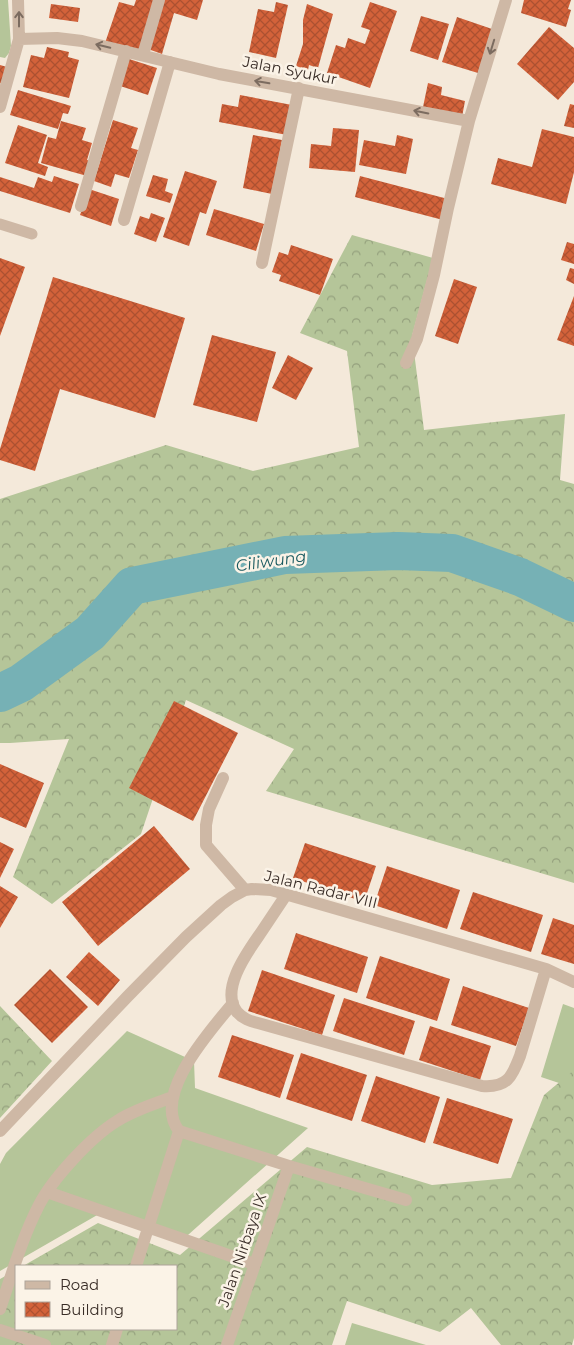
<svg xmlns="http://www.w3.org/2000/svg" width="574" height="1345" font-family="Montserrat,sans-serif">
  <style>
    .grass { fill: #b5c599 }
    .forest { fill: url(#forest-crowns) }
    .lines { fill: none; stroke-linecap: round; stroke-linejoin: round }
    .river { stroke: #76b1b5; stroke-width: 38 }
    .building { fill: url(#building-cross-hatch) }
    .lane { stroke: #ceb8a5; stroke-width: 11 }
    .street { stroke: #ceb8a5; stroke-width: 12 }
    .oneway { stroke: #7c6c60 }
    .labels { text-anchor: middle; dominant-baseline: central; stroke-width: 5; stroke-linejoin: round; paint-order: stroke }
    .street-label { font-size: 15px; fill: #392d27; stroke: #fbf3e7 }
    .water-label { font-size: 16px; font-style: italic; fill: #18595f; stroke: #fbf3e7 }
  </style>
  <defs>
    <pattern id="forest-crowns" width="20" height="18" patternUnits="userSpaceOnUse" patternTransform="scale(1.25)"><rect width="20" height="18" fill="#b5c599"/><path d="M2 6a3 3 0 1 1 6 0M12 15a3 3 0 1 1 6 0" fill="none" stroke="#94a07d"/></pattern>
    <pattern id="building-cross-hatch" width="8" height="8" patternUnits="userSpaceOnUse" patternTransform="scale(1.25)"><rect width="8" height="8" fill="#d3623a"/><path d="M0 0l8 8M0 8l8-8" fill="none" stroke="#ac5131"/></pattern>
  </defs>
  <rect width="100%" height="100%" fill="#f4e9da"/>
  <path class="grass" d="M0,0H8L11,46L9,53L5,58L0,57Z
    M563,1004L574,1008V1088L541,1077Z
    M127,1031L194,1061L195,1088L308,1128L179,1243L99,1214L0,1271V1164L6,1153Z
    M352,1323L426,1345H345Z"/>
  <path class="forest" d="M352,235L433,258L412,336L424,430L565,414L560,480L574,484V883L266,791L294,749L186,700L141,834L52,904L13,877L69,739L10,743H0V499L166,445L253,471L359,447L347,351L300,333Z
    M0,1006L52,1061L0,1118Z
    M574,1070V1338L572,1345H501L471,1308L440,1332L347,1301L332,1345H0V1279L16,1270V1329H176V1266H23L98,1223L180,1255L307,1147L432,1185L511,1178L544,1095Z"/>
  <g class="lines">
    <path class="river" d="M0,693L21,683L90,633L132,586L285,555L398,551L452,553L520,577L574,603"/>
  </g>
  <path class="building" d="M136,0H158L140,54L105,43L119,2L134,6Z
    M161,0H203L197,20L174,13L162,54L148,49Z
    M524,0H571L568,9L571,10L566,27L521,13Z
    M276,2L288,5L276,58L249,52L258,9L274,12Z
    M370,2L397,11L370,88L327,73L336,45L345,48L348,38L365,44L370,30L361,27Z
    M51,4L80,8L78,22L49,18Z
    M307,4L333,14L318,68L309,65L308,70L296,66L303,44V20Z
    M421,16L449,24L438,60L410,51Z
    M457,17L492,29L478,73L442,62Z
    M549,27L574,48V82L558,100L517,64Z
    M47,47L69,52L68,57L79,60L69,98L23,87L31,55L44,58Z
    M126,58L157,68L148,95L117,85Z
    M0,65L7,67L2,84L0,83Z
    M428,83L442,87L441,95L465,101L462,117L423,107Z
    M18,90L71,106L68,114L63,113L58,129L10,115Z
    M240,95L292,105L287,135L219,122L222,104L238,107Z
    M570,104L574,105V128L564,126Z
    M113,120L138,128L131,148L138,150L129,178L115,174L111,187L94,181Z
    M61,121L86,128L82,140L92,143L87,160L91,161L87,176L41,163L48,137L56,139Z
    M18,125L47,135L38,163L48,167L45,176L5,163Z
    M333,128L359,130L355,172L309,168L311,144L331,146Z
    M542,129L574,137V172L566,204L491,184L498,158L532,167Z
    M253,135L282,140L272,194L243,188Z
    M397,135L413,139L406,174L359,165L364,140L395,146Z
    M185,171L217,181L206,214L200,212L189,246L163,237Z
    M153,175L168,179L165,191L173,194L170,203L146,196Z
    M54,176L79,184L70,213L0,191V177L34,188L38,177L52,182Z
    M360,176L448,199L443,220L355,197Z
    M89,189L119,199L111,226L80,215Z
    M214,209L264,224L256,251L206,235Z
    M151,213L165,218L156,242L134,234L140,216L149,219Z
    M567,242L574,244V264L561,260Z
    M291,245L333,259L320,295L279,281L281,275L272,272L279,252L288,255Z
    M0,258L25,267L0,336Z
    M570,268L574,269V284L566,280Z
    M53,277L185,318L155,418L60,389L35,471L0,460V449Z
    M454,279L477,287L458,344L435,336Z
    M574,296V346L557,340Z
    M212,335L276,352L257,422L193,405Z
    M288,355L313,368L296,400L272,388Z
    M174,701L238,733L193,821L129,788Z
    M0,764L44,783L26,828L0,817Z
    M154,826L190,869L98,946L62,902Z
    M0,842L14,849L0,878Z
    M305,843L376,866L364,902L293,878Z
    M387,866L460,890L447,929L374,905Z
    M0,886L18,897L0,928Z
    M473,892L543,915L531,952L460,929Z
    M553,918L574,925V964L541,954Z
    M296,933L368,957L357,993L284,969Z
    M89,952L120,980L98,1006L66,977Z
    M380,956L450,979L437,1021L366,998Z
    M50,969L88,1007L52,1043L14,1005Z
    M262,970L335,995L322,1035L248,1011Z
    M463,986L529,1008L516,1046L451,1025Z
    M344,998L415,1021L404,1055L333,1031Z
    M430,1026L491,1046L480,1080L419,1060Z
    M232,1035L294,1055L280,1098L218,1077Z
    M301,1053L367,1075L352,1121L286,1099Z
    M376,1076L440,1097L425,1143L361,1121Z
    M447,1098L513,1119L498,1164L433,1143Z"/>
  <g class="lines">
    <path class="lane" d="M0,224L32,234"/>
    <path class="street" d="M19,39L57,38L82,41L219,74L469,121
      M143,55L159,0
      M0,107L19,39L18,0
      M81,206L126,51
      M124,220L170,62
      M262,263L299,88
      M406,363L417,339L425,309L434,275L448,208L469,121L506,0
      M223,778L209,809L206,825V845L245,890
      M286,895C278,907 270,919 262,931C249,950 219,989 237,1012C243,1019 250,1021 258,1023L482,1086C507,1088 512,1077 520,1056L546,969
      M0,1131L128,996L186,937L221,905L232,897L245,890L252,889L271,890L546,969L574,982
      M179,1131L289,1166L406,1200
      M47,1192L254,1264
      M136,1266L179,1131C151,1095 211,1030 233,1003
      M0,1309C12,1274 22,1238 39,1205C53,1178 91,1137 117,1121C134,1110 154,1104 173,1097
      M0,1330L45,1345
      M112,1345L117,1329
      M227,1345L289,1166"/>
  </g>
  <defs><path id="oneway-shaft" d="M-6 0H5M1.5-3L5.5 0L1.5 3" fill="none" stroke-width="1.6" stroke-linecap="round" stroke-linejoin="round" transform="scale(1.25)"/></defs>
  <g class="oneway">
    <use href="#oneway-shaft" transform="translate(19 19) rotate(-90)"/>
    <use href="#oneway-shaft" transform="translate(103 46) rotate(-166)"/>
    <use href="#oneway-shaft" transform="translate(492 47) rotate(107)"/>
    <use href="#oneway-shaft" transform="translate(262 82) rotate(-170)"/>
    <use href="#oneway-shaft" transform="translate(421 112) rotate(-169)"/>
  </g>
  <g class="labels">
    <g class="street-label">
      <text transform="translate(290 70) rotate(11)">Jalan Syukur</text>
      <text transform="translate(321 889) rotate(14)">Jalan Radar VIII</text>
      <text transform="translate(242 1250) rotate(-71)">Jalan Nirbaya IX</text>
    </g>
    <g class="water-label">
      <text transform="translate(271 561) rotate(-8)">Ciliwung</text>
    </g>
  </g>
  <rect x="15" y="1265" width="162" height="65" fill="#fbf3e7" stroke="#ada49a"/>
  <rect x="25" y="1281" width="25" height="8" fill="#ceb8a5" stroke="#ada49a"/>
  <text x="60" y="1290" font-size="15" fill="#392d27">Road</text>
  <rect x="25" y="1302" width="25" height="15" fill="url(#building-cross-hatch)" stroke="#ada49a"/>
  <text x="60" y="1315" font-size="15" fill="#392d27">Building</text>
</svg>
